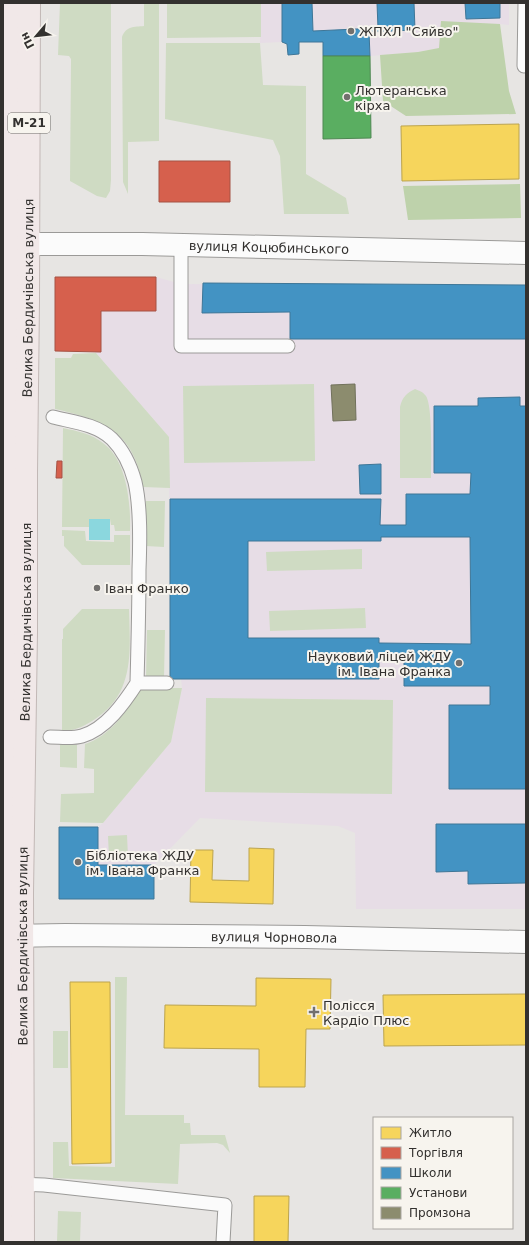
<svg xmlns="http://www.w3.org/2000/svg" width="529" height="1245" font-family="'DejaVu Sans',sans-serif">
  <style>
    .education { fill: #e7dde6 }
    .green { fill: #cfdbc3 }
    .forest { fill: #bed2ab }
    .water { fill: #8bd7de }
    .homes { fill: #f6d55c; stroke: #bca44e }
    .shops { fill: #d6604d; stroke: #a55244 }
    .schools { fill: #4393c3; stroke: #3e7697; fill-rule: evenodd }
    .public { fill: #5aae61; stroke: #4e8852 }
    .industry { fill: #8c8c6e; stroke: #71715b }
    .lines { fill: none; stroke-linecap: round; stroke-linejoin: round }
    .lane-casing { stroke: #9b9a98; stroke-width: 15 }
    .street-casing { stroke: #9b9a98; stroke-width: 24 }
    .highway-casing { stroke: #c2b8b6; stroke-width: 24 }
    .lane { stroke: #fbfbfb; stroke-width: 13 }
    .street { stroke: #fbfbfb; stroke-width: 22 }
    .highway { stroke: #f1e8e8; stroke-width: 22 }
    .poi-dot { fill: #72706e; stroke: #f7f4ee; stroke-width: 1.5 }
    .labels { text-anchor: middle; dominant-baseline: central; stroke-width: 4; stroke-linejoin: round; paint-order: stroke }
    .shield { fill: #f7f4ee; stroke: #6e6c68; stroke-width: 1 }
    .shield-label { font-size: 12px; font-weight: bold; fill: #33312f }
    .poi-label { font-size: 13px; fill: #33312f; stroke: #f7f4ee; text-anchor: start }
    .street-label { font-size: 13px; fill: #33312f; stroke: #f7f4ee }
  </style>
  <rect width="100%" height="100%" fill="#e7e5e3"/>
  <path class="education" d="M261,3H509V25L500,24L439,48L418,52L370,56H323V43L300,42L299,54L288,55L287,44L282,42L260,43Z
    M55,277H156L181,284L526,286V909H356L355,833L338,826L200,818L154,865V899H59V827H98L103,823L171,742L182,688L181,679H170L169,437L95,352L55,351Z"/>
  <path class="green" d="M60,3H111V180L110,191L106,198L97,196L70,181L71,63V59L69,56L58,55Z
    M144,3H159V141L128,142V194L123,182L122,37C126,26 134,27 144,26Z
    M167,3H261V37L167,38Z
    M166,43H260L263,85L306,86V174L346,198L349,214H284L280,156L273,140L165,119Z
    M96,353L169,437L170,488L143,487C134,432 104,420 55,409V358H71L73,354Z
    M314,384L315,461L184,463L183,386Z
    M415,389C420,391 423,392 426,396C433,407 431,461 431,478H400V407C402,397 407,393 415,389Z
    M63,428C77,431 92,434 103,443C127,460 131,504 130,531H115L114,525H111L110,519H89V527H62Z
    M146,501H165L164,547L146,546Z
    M62,530L85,531L86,541L114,542V535H130V565H82L64,546V536H62Z
    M362,549V569L267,571L266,552Z
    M365,608L366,628L270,631L269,611Z
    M82,609H129C130,649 135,691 98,717C85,726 78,730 62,731V639H63V629Z
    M147,630H165L164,678H146Z
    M139,688H182L171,742L103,823L60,822L61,794L94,793V769L84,768L85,744C109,737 129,710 139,688Z
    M206,698L393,700L392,794L205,792Z
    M60,744L77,745V768L60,767Z
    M127,835L128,857L109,858L108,836Z
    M115,977H127L125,1115H184V1123H190L191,1135H225L230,1153L223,1145L217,1143L180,1144L178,1184L53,1178V1142H68L69,1166L115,1167Z
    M53,1031H68V1068H53Z
    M58,1211L81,1212L80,1242H57Z"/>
  <path class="forest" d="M441,21L500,24L509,91L516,114L406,116L383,101L380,55L418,52L439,48Z
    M520,184L521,218L408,220L403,186Z"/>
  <path class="water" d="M89,519H110V540H89Z"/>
  <path class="homes" d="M519,124V179L402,181L401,126Z
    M249,848L274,849L273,904L190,902L191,850H213L212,880L249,881Z
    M256,978L331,979L330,1029H306L305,1087H259V1049L164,1048L165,1005L256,1006Z
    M70,982H110L111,1163L72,1164Z
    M526,994V1045L384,1046L383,995Z
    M254,1196H289L288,1242H254Z"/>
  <path class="shops" d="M159,161H230V202H159Z
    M55,277H156V311H101V352L55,351Z
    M57,461H62V478H56Z"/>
  <path class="schools" d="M282,3H312L313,31L378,28L377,3H414L415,30L369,32L370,56H323V42H299V54L288,55L287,44L282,42Z
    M465,3H500V18L466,19Z
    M203,283L526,285V339H290V312L202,313Z
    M520,397V406H526V789H449V705H490V686H404V655H379V679H170V499H381L380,525H406V494H470L471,473H434V406H478V398ZM381,537H470L471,644L379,643V638H248V541H381Z
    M381,464V494H360L359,465Z
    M436,824H526V883L468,884V871L436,872Z
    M59,827H98V865H154V899H59Z"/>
  <path class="public" d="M323,56H370L371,138L323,139Z"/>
  <path class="industry" d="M355,384L356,420L333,421L331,385Z"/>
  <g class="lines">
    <defs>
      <path id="lane" d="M524,66L525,3
        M181,245V346H288
        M53,417C73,422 96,424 112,439C123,450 131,467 135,482C141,508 140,543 139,570C139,608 138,645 137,683H167
        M50,737C60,737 72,739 82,736C106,729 124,703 137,683
        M16,1184L44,1185L225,1205L223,1242"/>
      <g id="street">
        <path id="s1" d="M11,244H142L526,253"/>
        <path id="s2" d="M7,936L65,935L305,937L526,942"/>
      </g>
      <g id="highway">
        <path d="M7,1242L6,894L12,3"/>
        <path id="s3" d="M23,1242L22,893L26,632V472L28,301L29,3"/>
      </g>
    </defs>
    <use href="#lane" class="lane-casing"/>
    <use href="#street" class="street-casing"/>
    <use href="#highway" class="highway-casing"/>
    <use href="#lane" class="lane"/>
    <use href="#street" class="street"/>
    <use href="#highway" class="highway"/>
  </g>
  <g class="poi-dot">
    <circle cx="351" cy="31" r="4"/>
    <circle cx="347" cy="97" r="4"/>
    <circle cx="97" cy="588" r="4"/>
    <circle cx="459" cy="663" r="4"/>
    <circle cx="78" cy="862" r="4"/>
    <path d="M312 1006h4v4h4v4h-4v4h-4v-4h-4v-4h4z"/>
  </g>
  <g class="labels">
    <rect class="shield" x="8" y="113" width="42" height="20" rx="3"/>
    <g class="shield-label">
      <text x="29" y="123">М-21</text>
    </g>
    <g class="poi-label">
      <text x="359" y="31">ЖПХЛ "Сяйво"</text>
      <text x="355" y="90">Лютеранська<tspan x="355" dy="15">кірха</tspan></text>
      <text x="105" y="588">Іван Франко</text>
      <text x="451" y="656" text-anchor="end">Науковий ліцей ЖДУ<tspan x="451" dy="15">ім. Івана Франка</tspan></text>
      <text x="86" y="855">Бібліотека ЖДУ<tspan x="86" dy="15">ім. Івана Франка</tspan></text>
      <text x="323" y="1005">Полісся<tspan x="323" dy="15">Кардіо Плюс</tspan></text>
    </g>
    <g class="street-label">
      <text stroke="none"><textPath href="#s1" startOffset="258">вулиця Коцюбинського</textPath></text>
      <text stroke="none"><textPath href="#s3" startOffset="944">Велика Бердичівська вулиця</textPath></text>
      <text stroke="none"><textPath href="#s3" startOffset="620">Велика Бердичівська вулиця</textPath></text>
      <text stroke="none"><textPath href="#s2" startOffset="267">вулиця Чорновола</textPath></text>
      <text stroke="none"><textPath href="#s3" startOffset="296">Велика Бердичівська вулиця</textPath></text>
    </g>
  </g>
  <rect width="529" height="1245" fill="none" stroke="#33312f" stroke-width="8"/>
  <rect x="373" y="1117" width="140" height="112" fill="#f7f4ee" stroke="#a9a6a2"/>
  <rect x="381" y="1127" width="20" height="12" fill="#f6d55c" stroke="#a9a6a2"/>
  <text x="409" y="1137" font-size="12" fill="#33312f">Житло</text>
  <rect x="381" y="1147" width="20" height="12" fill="#d6604d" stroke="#a9a6a2"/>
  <text x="409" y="1157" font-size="12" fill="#33312f">Торгівля</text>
  <rect x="381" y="1167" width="20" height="12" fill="#4393c3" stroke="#a9a6a2"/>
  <text x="409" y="1177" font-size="12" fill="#33312f">Школи</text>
  <rect x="381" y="1187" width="20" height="12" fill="#5aae61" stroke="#a9a6a2"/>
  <text x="409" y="1197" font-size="12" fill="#33312f">Установи</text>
  <rect x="381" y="1207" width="20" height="12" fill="#8c8c6e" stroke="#a9a6a2"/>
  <text x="409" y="1217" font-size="12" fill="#33312f">Промзона</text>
  <g transform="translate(36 36) rotate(242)" stroke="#f7f4ee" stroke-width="3" paint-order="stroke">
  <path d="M0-3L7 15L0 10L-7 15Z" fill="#33312f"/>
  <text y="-6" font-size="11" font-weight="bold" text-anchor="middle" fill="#33312f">Пн</text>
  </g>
</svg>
